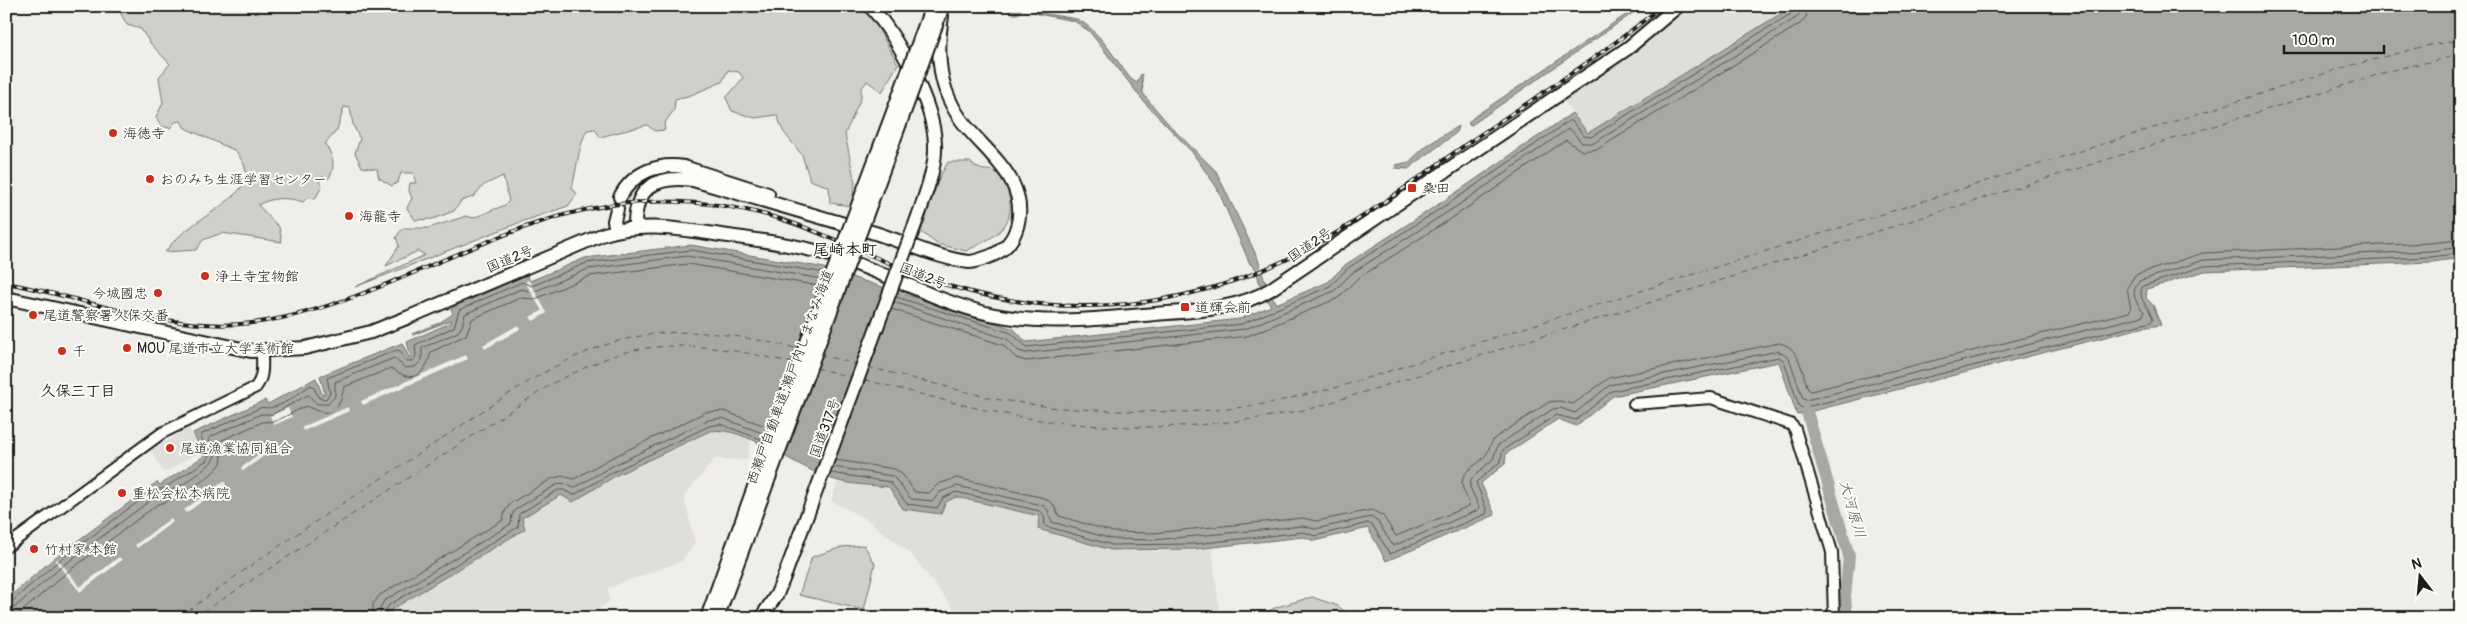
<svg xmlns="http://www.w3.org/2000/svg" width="2467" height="624" font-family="Pangolin,'Klee One',sans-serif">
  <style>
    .built { fill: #e0deda }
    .green { fill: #d0cfcc; stroke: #767674 }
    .water { fill: #a8a7a3; stroke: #706f6d }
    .pier { fill: #f0eeea }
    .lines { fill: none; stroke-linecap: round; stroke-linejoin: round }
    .shore { stroke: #545452; stroke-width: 1 }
    .river { stroke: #a8a7a3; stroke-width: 12 }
    .ferry { stroke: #5b5b59; stroke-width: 1; stroke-dasharray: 6 5; stroke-linecap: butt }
    .secondary-casing { stroke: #1c1c1c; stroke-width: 14 }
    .highway-casing { stroke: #1c1c1c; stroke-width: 16 }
    .secondary { stroke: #fdfcf7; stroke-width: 10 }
    .highway { stroke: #fdfcf7; stroke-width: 12 }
    .rail-casing { stroke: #1c1c1c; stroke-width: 4 }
    .rail { stroke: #fdfcf7; stroke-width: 2; stroke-dasharray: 5.5; stroke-linecap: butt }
    .highway-bridge-casing { stroke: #1c1c1c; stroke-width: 16; stroke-linecap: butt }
    .highway-bridge { stroke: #fdfcf7; stroke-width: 12 }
    .poi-dot { fill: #c8321e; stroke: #fdfcf7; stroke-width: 2 }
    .labels { text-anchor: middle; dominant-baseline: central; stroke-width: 4; stroke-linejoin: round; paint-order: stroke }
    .poi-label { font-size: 14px; fill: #1c1c1c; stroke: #fdfcf7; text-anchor: start }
    .street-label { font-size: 14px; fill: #1c1c1c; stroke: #fdfcf7 }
    .neighbourhood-label { font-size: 15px; font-weight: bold; fill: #1c1c1c; stroke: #fdfcf7 }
    .water-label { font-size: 15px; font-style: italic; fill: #5b5b59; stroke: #fdfcf7 }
    .quarter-label { font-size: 16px; font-weight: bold; fill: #1c1c1c; stroke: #fdfcf7 }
  </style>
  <rect width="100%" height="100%" fill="#f0eeea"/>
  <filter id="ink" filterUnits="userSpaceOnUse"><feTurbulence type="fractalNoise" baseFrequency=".02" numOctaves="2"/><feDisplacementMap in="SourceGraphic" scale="10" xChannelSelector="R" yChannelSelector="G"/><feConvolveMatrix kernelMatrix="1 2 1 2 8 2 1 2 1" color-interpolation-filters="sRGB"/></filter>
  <g filter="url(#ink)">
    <path class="built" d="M1685,6H1793L1588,133L1562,99L1663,26Z
      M189,428L201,451L164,473L151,450Z
      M719,429L751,439L747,460L715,459L684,496L695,543L682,561L608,588L609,601L588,618H392L391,610L525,529L522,518L561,494L573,502L617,475L710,431Z
      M838,481L889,487L904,509L946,502L955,497L1040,516L1111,550L1154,551L1212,547L1220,618H961L910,553L866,519L831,501Z"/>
    <path class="green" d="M117,6H862L874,21L898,64L882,92L867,81L861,89V98L845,134L855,183L851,206L830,203L829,187L810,180L802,155L783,131L777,115L755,118L732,111L726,98L743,78L739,72L728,70L722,82L691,95L675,99L674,110L664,124L665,130L655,131L647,125L600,137L595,129L587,130C578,147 577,169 572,188L577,194L568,206L521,222L355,287L425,255L418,251L386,266L399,246L396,237L403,228H429L466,216L473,218L505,205L509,201L503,176L484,185L473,197L461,201L454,211L433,219L415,220L407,208L412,198L409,191L410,183H416L413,173H401L398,182L392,186L379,178L377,169L362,167L355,153L360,139L353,125L350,108L344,107L337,130L325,144C333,154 337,170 327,180L323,176L319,181L322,186L315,199L307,198L303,202C288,197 272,197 258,205L279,227L282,242L222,233L203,240L196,250L165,252C186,221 227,211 248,179L244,164L236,151L185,128L181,121L175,122L170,128L161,126L156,117L163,103L159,77L170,64L151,44L141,29L127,25Z
      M948,162H970C983,174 985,167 997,173C1004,176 1006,186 1008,193C1018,228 992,238 966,251L937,244L921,232L939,178Z
      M864,545L875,564L864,610L799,595L812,557L842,547Z
      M1312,597L1338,606L1353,618H1254L1277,607Z"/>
    <path class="water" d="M1639,6H1643L1470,126L1468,123L1475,116Z
      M1793,6H2461V258L2432,262L2205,271L2147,289L2146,298L2153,305L2161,325L2141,328L1797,415L1779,362L1613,396L1576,426L1558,419L1506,454L1505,464L1481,483L1495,515L1386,561L1368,528L1314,541L1304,537L1195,549L1111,550L1038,529L1039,516L956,497L946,502L941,514L903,509L889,487C871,485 852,485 835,480C799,470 745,425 710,431L617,475L573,502L561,495L522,518L525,529L391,610L392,618H6V600L53,559L157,482L160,485L204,456L193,433L265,400L268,404L316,378L322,394H325L320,376L402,343L409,357H411L407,342L452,322L451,320L413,335L412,334L439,323L453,314L451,308L527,274L530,281L585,258L691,245L820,267L1014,329L1026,342L1240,319L1271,306L1261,289L1256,269L1250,264L1217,188L1192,152L1145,103L1089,31L1074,21L1038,14L1035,12L1077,19C1100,31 1115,59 1131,79L1137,83L1141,74L1142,75L1143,93L1148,100L1172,128L1216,171L1258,259L1266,285L1276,304L1328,282L1345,265L1451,196L1572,113L1588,133Z
      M1458,126L1456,133L1408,169L1395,168L1396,165L1409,162L1426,146Z"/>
    <path class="pier" d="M529,280L547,313L533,321L530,317L542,311L525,282Z
      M518,325L520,329L485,349L483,345Z
      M466,355L468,359L363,405L361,401Z
      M348,407L349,411L303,431L302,427Z
      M288,408L292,417L274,425L270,416Z
      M277,442L279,445L243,471L241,468Z
      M224,481L226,484L186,513L184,510Z
      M171,518L173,522L137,548L135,545Z
      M119,557L122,560L80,592L55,561L58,559L80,587Z"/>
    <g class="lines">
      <path class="shore" d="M896,297L1011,333L1027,347L1242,324L1330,286L1348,268L1454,200L1569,121H1572L1584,136L1591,137L1792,13L1795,6
        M894,302L1007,339L1019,351L1026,353L1245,329L1334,291L1352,273L1457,206L1568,129L1571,130L1582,143H1594L1796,18L1800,13L1801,6
        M891,309L1003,345L1016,358L1026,361L1248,336L1338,298L1357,279L1461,212L1566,140L1582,151L1598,149L1800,24L1806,17L1808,6
        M835,460L895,469L903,475L915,492L929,493L938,484L957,478L1044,498L1053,504L1059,516L1113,532L1153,533L1303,518L1316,521L1372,510L1383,516L1396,536L1469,506C1469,498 1462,491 1462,483C1463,468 1478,466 1485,456C1490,450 1489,444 1495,438L1549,402L1559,401L1573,404L1609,378L1779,343C1800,346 1802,373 1808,389L1811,391L2129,312L2131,309L2127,288L2135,275L2203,253L2430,243L2461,240
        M833,467L893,476L911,499L933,501L940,492L957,486L1042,505L1048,510L1052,522L1112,539L1153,540L1303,526L1315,529L1371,517L1378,522L1393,546L1478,510L1479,507L1470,487L1471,479L1493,459L1498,445L1553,409L1560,408L1575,413L1610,385L1778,351L1789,358L1803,399L1806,400L2143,316L2144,312C2135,302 2130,292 2139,281L2204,260L2431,251L2461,247
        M831,473L890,482L907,504L937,508L943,498L956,492L1040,511L1044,515L1045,526L1112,545L1195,544L1304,532L1315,536L1368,523L1373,526L1390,554L1486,514L1487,511L1476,482L1500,462L1503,450L1556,415L1576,420L1612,391L1779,357L1784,361L1799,406L1802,408L2151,322L2153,319C2149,307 2136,298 2143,286L2204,266L2431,257L2461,253
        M6,604L11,602L56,563L155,489H163L207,460L209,454L201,437L202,434L262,407C278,412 298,393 311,385L313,386L319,398L326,399L330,393L327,378L397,350L400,351L406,361H413L416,356L415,345L454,327L459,310L522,282L532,286L586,263L691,250L825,273
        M6,610L15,607L60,568L156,496C169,495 213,468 215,455L209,440L210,437L261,414H273L308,395L317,404H328L335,396V382L394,358L405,368L415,367L422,360V348L458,332L462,326L465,314L521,289L533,292L588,269L687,256L822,279
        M6,617L19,614L65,574L158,504C171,502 215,476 221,463C224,455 218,448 220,441L262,422L276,421L306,406C330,418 339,414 344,387L391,368C394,369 397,372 401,374C419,383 428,366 431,352L466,335L472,319L520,298L535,299L590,276L688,264L820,286
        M373,618V604L380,595L503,520L505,511L511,503L551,479L562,476L574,479L609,459L706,412L724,411L768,427
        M381,618L380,608L384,601L511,524L512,515L516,509L556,485L563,483L574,488L612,466L708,420L722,418L765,434
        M387,618L386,610L389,605L518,527L519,514L558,490H563L574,495L615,471L709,426L720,424L763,440"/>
      <path class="river" d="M1014,6L1016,9
        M1807,412L1849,556L1845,596L1847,618"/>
      <path class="ferry" d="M820,355L857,364
        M868,367L995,399L1057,408L1116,411L1186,412L1229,409L1270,403L1342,386L2345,67L2425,46L2461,40
        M816,368L851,377
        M865,380C911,391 958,405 1005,414C1107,434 1212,430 1313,408L2396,69L2461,55
        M179,618C260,556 347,501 432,445C494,405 557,354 631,338C687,325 744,336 799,349
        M194,618L553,383C570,375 587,366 605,359C664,335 734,349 793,363"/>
      <defs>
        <path id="secondary" d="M1634,404L1711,398L1790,424L1795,429L1832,552L1834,618
          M6,547L162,433L256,387C264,376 262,365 262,352"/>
        <path id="highway" d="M870,6C897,36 934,103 935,144C936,167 927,189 920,211
          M864,189L899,96
          M875,192L909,99
          M620,197C633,172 658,163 684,167L768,194
          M635,228C634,187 656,175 693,180C754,198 815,215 875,233C904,242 940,259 969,262C975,262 982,259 988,257C1020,246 1026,210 1012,182C1002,163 985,148 971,132C940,98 935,61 942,16
          M616,230L614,221L617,209
          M6,298L251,351L305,348L371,332L409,317L604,234C638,223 673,228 708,233C748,239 789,243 827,254C883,270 932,301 990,314C1045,326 1099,319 1155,314C1193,311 1238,310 1271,289L1628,48L1678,6
          M707,618L732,548
          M717,618L742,551
          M761,618L777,594L786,572"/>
      </defs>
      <use href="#secondary" class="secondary-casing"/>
      <use href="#highway" class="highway-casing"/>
      <use href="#secondary" class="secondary"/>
      <use href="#highway" class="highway"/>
      <defs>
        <path id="rail" d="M6,283C87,298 168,333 252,323C389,306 505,208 644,202C688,200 734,205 777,218C840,237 897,272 960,289C1081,323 1206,305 1315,245C1370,215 1420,176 1471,141C1535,97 1602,56 1662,6"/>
      </defs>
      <use href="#rail" class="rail-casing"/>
      <use href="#rail" class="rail"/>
      <defs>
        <path id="highway-bridge" d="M899,96L932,6
          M909,99L943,6
          M732,548L788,393L864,189
          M742,551L875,192
          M786,572L920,211"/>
      </defs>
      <use href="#highway-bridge" class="highway-bridge-casing"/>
      <use href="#highway-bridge" class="highway-bridge"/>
    </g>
  </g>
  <g class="poi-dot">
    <circle cx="113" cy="133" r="5"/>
    <circle cx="150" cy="179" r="5"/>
    <rect x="1407" y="183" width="10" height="10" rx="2.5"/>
    <circle cx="349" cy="216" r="5"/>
    <circle cx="205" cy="276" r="5"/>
    <circle cx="158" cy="293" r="5"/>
    <rect x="1180" y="302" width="10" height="10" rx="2.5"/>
    <circle cx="33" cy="315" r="5"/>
    <circle cx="127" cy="348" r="5"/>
    <circle cx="62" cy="351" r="5"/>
    <circle cx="170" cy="448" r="5"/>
    <circle cx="122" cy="493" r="5"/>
    <circle cx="34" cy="549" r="5"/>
  </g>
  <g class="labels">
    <g class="poi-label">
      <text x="123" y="133">海徳寺</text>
      <text x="160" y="179">おのみち生涯学習センター</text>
      <text x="1422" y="188">桑田</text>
      <text x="359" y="216">海龍寺</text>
      <text x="215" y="276">浄土寺宝物館</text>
      <text x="148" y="293" text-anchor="end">今城國忠</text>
      <text x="1195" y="307">道輝会前</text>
      <text x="43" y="315">尾道警察署久保交番</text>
      <text x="137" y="348">MOU 尾道市立大学美術館</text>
      <text x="72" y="351">千</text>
      <text x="180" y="448">尾道漁業協同組合</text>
      <text x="132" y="493">重松会松本病院</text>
      <text x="44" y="549">竹村家 本館</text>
    </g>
    <g class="street-label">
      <text transform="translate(1310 245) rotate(-34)">国道2号</text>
      <text transform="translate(510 259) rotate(-23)">国道2号</text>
      <text transform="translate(923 276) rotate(22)">国道2号</text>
      <text transform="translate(790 377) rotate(-70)">西瀬戸自動車道;瀬戸内しまなみ海道</text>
      <text transform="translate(825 428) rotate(-70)">国道317号</text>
    </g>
    <g class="neighbourhood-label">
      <text x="78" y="391">久保三丁目</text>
    </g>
    <g class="water-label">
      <text transform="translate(1852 509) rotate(74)">大河原川</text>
    </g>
    <g class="quarter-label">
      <text x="845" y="250">尾崎本町</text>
    </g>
  </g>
  <rect width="2467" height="624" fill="none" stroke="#fdfcf7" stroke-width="25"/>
  <rect x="12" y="12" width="2442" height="599" fill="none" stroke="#1c1c1c" stroke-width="2" filter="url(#ink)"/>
  <g transform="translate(2420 576) rotate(344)" stroke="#fdfcf7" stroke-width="4" paint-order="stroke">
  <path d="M0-4L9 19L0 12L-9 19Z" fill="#1c1c1c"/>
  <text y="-8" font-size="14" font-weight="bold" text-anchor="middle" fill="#1c1c1c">N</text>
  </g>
  <path d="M2284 45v8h100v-8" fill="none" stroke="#1c1c1c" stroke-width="2.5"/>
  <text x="2292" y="45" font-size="15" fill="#1c1c1c" stroke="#fdfcf7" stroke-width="4" paint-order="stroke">100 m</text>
</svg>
